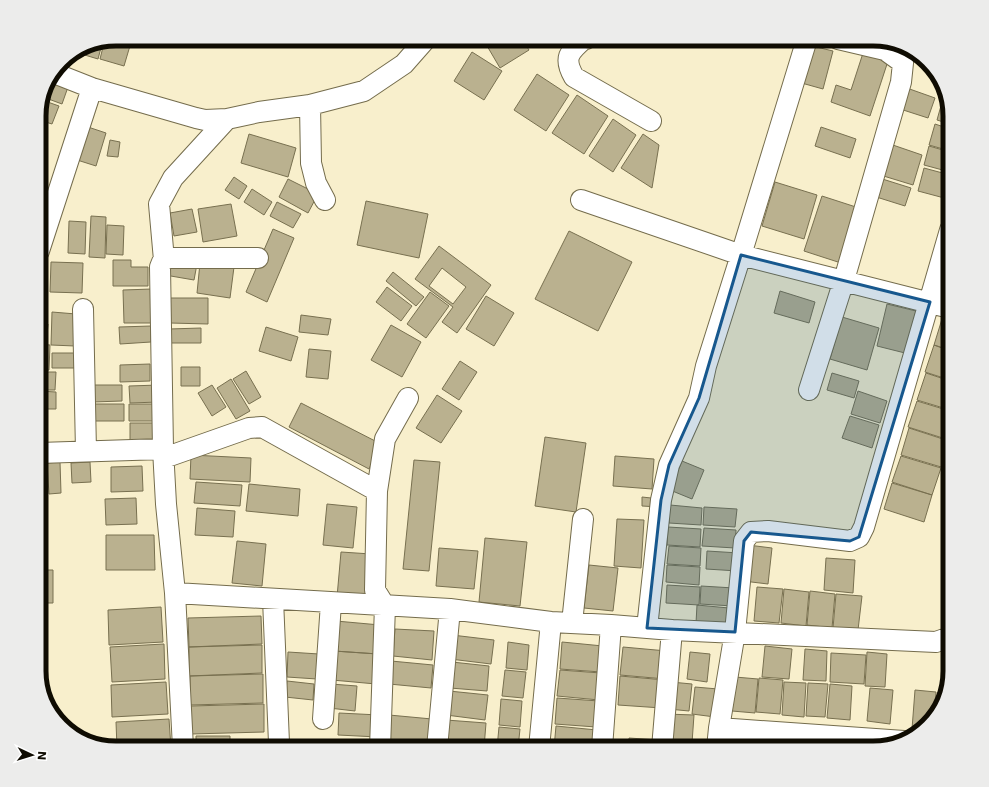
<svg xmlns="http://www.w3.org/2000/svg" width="989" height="787" font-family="'DejaVu Sans',sans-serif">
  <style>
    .building { fill: #bab18f; stroke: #787050; fill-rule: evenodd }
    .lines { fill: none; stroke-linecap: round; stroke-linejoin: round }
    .minor-casing { stroke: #746c4c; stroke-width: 22 }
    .minor { stroke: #fff; stroke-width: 20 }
    .marked { fill: #17588e; fill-opacity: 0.2; stroke: #17588e; stroke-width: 3; stroke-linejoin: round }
    .rim { fill: none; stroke: #0f0c02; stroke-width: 5 }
  </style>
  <rect width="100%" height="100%" fill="#f8efcc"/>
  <path class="building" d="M116,39H132L124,66L100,59L104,43Z
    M483,39H522L529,50L500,68Z
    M666,39H689L688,43Z
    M102,44L98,59L78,53Z
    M808,45L833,51L823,89L798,82Z
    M864,50L889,58L870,116L831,102L836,85L851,90Z
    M472,52L502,71L484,100L454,81Z
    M537,74L569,95L546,131L514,110Z
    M48,80L68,87L62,104L43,97Z
    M942,82L946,97L938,95Z
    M904,87L935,98L928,118L897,108Z
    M577,95L608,116L584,154L552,133Z
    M42,100L59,106L52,124L39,120V110Z
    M942,102L947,103L950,116V124L937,120Z
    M613,119L636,135L613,172L589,156Z
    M935,124L950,129V151L929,145Z
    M85,126L106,133L96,166L74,159Z
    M821,127L856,139L850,158L815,146Z
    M249,134L296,148L288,177L241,163Z
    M643,134L659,145L652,188L621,168Z
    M110,140L120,142L118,157L107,156Z
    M887,143L922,155L913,185L877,174Z
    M929,146L950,152V172L924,165Z
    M39,158L46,160L41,176L39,175Z
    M924,168L950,175V190L948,199L918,191Z
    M234,177L247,186L239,199L225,190Z
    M876,177L911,188L905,206L870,195Z
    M288,179L318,194L308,213L279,197Z
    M775,182L817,195L804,239L762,226Z
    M252,189L272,202L264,215L244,202Z
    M822,196L859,208L841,263L804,251Z
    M366,201L428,214L419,258L357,245Z
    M277,202L301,214L293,228L270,216Z
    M231,204L237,236L203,242L198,209Z
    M192,209L197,232L174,236L170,213Z
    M91,216L106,217L105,258L89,257Z
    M69,221L86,222L85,254L68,253Z
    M107,225L124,226L123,255L106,254Z
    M273,229L294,238L267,302L246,292Z
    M569,231L632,262L598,331L535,299Z
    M439,246L491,285L457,333L442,322L453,307L415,279ZM442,268L466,287L453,304L429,286Z
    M167,259L197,264L194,280L165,275Z
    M113,260H131V267H148V286H113Z
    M51,262L83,263L82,293L50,292Z
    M200,263L234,267L230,298L197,293Z
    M393,272L424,297L416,306L386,281Z
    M387,287L412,306L401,321L376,302Z
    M152,289L153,323H124L123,290Z
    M780,291L815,302L809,323L774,313Z
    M430,292L449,306L426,338L407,324Z
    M486,296L514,313L494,346L466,329Z
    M170,298H208V324L170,323Z
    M887,304L916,311L905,353L877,346Z
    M52,312L76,314L75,346L51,345Z
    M301,315L331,319L328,335L299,332Z
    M842,317L879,328L867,370L830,359Z
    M942,319L950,322V350L934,345Z
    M39,324H48L47,335H39Z
    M391,325L421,342L402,377L371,360Z
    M151,326V342L120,344L119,327Z
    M266,327L298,337L291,361L259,351Z
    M201,328V343H170L169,329Z
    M39,344L50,345L49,370H39Z
    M934,345L950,351V380L925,372Z
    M309,349L331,351L328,379L306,377Z
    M52,353H80V368H52Z
    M460,361L477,372L459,400L442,389Z
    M150,364V381L120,382V365Z
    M181,367H200V386H181Z
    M246,371L261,397L249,404L233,379Z
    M39,372H56L55,390H39Z
    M832,373L859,381L854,398L827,390Z
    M926,373L950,381V410L917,400Z
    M231,379L250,411L236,419L217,388Z
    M92,385H122V401L93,402Z
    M159,385V402L130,403L129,386Z
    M212,385L226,407L212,416L198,393Z
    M39,391L56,392V409H39Z
    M858,391L887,401L880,423L851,414Z
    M437,395L462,411L441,443L416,428Z
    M917,401L950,411V436L949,440L908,427Z
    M301,403L381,444L369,469L289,427Z
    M94,404H124V421H94Z
    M129,404H158L159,421H129Z
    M850,416L879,425L872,448L842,438Z
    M130,423H159V440H130Z
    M909,428L949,441L941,467L901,455Z
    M545,437L586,443L576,512L535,506Z
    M191,455L251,458L250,482L190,479Z
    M615,456L654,459L652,489L613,486Z
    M901,456L941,468L932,495L892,482Z
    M414,460L440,462L429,571L403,569Z
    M682,461L704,470L692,499L670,490Z
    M39,462H43L46,493H39Z
    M60,462L61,493L49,494L47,463Z
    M90,462L91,482L72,483L71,463Z
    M142,466L143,491L111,492V467Z
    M950,476V496L944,494Z
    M196,482L242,485L240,506L194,503Z
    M892,483L932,495L924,522L884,509Z
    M249,484L300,489L298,516L246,511Z
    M642,497L660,499L659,507L642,506Z
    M136,498L137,524L106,525L105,499Z
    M327,504L357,507L353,548L323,545Z
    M670,505L702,508L701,525L669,523Z
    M704,507L737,509L735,527L703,525Z
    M197,508L235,511L233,537L195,535Z
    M617,519L644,520L641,568L614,566Z
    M668,527L701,529L700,547L667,545Z
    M704,528L736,530L735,548L702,546Z
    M106,535H154L155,570H106Z
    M485,538L527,542L520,606L479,602Z
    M237,541L266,544L262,586L232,583Z
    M748,545L772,548L768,584L743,581Z
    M669,546L701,548L700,566L667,564Z
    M439,548L478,551L474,589L436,586Z
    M707,551L739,553L738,571L706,569Z
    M341,552L371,554L367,599L337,597Z
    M826,558L855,560L853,593L824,590Z
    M589,565L618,568L613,611L584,608Z
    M667,565L700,567L699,585L666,582Z
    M39,570H53V603H39Z
    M667,585L700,587L699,605L666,603Z
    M701,586L734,588L733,606L700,604Z
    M757,587L783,589L779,623L754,621Z
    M784,589L809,592L806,626L781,623Z
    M810,591L835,594L832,628L807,625Z
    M836,594L862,596L858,630L833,628Z
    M697,605L729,608L728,625L696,623Z
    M161,607L163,642L109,645L108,610Z
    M39,610H44V643H39Z
    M261,616L262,644L189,647L188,618Z
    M336,621L380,625L378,654L334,651Z
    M395,629L434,631L432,660L393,656Z
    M452,635L494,640L491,664L450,659Z
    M508,642L529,645L527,670L506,668Z
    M562,642L603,646L601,672L560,669Z
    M164,644L165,679L112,682L110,647Z
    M262,645V673L189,676V647Z
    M765,646L792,649L789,679L762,677Z
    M623,647L667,651L665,679L620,675Z
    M805,649L827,651L826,681L803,680Z
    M334,651L378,654L376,684L332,680Z
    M288,652L319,654L317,679L287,677Z
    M690,652L710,654L707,682L687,679Z
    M867,652L887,654L885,687L865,686Z
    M831,653L866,655L864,684L830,682Z
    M391,661L433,665L431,688L389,684Z
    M452,662L489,666L487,691L450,688Z
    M505,670L526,672L523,698L502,696Z
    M560,670L601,673L599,700L557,696Z
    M263,674V703L190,705V676Z
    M620,676L665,680L662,708L618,705Z
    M735,677L758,679L755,713L732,711Z
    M759,678L783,680L780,714L756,712Z
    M287,681L314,684L313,700L285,697Z
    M166,682L168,714L112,717L111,685Z
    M671,682L692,684L689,711L668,709Z
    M784,682L806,683L804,717L782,715Z
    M808,683L828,684L825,717L806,716Z
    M331,684L357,686L355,711L329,708Z
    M830,684L852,686L850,720L827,718Z
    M695,687L718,689L715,717L692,714Z
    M870,688L893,690L890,724L867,721Z
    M915,690L936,692L934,715L931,722L921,730L912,729Z
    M449,691L488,695L485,720L446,715Z
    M557,698L599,701L596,727L555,724Z
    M501,699L522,701L520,727L499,725Z
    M264,704V732L191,734V706Z
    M339,713L379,715L378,737L338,735Z
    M666,714L694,715L692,743L664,741Z
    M389,715L432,719L429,748L387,746Z
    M169,719L171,748H117L116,722Z
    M446,720L486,723L484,748H444Z
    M556,726L597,730L596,748H554Z
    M499,727L520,729L518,748H497Z
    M729,734L767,736L766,748H728Z
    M196,736H230V748H196Z
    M629,738L658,740V748H629Z
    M665,742L687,743V748H665Z
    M806,745L841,748H805Z"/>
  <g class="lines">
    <defs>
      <path id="minor" d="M586,39H584C569,52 563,58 574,77L651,121
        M54,73L92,88L196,118L205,120L227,119L259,112L310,105L364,91L404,64L426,39
        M310,105L311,163L316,183L325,200
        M581,200L741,255L950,308
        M39,251L92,88
        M164,260L159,204L173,178L227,119
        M83,309L86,451
        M809,390L844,280L901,82L903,63L885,50L838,39
        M39,453L163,449
        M164,458L249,428L262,427L377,491
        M175,593L450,609L551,622L611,625L672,630L936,642L947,638L950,635
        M273,599L279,743
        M572,623L583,519
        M647,628L661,500L669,465L699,398L706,366L741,255L807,39
        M323,719L331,603
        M719,728L904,741
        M183,748L175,593L166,504L163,449L160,267L162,262L167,258H258
        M380,748L385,606L375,590L377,491L385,439L408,398
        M437,748L450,609
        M539,748L551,622
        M602,748L611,625
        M662,748L672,630
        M717,748L719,728L735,632L744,541L751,532L768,531L850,541L859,537L864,527L950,230"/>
    </defs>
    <use href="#minor" class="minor-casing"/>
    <use href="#minor" class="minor"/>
  </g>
  <path class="marked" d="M741,255L930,302L859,537L850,541L751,532L744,541L735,632L647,628L661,500L669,465L699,398Z"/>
  <path d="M0 0H989V787H0ZM116 46H873A70 70 0 0 1 943 116V671A70 70 0 0 1 873 741H116A70 70 0 0 1 46 671V116A70 70 0 0 1 116 46Z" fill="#ececeb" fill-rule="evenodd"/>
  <path class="rim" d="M116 46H873A70 70 0 0 1 943 116V671A70 70 0 0 1 873 741H116A70 70 0 0 1 46 671V116A70 70 0 0 1 116 46Z"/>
  <g transform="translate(32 755) rotate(94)" stroke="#ffffff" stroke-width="3" paint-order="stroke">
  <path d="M0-3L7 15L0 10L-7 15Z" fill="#0f0c02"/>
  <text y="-6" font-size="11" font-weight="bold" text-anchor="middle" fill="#0f0c02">N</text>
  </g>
</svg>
